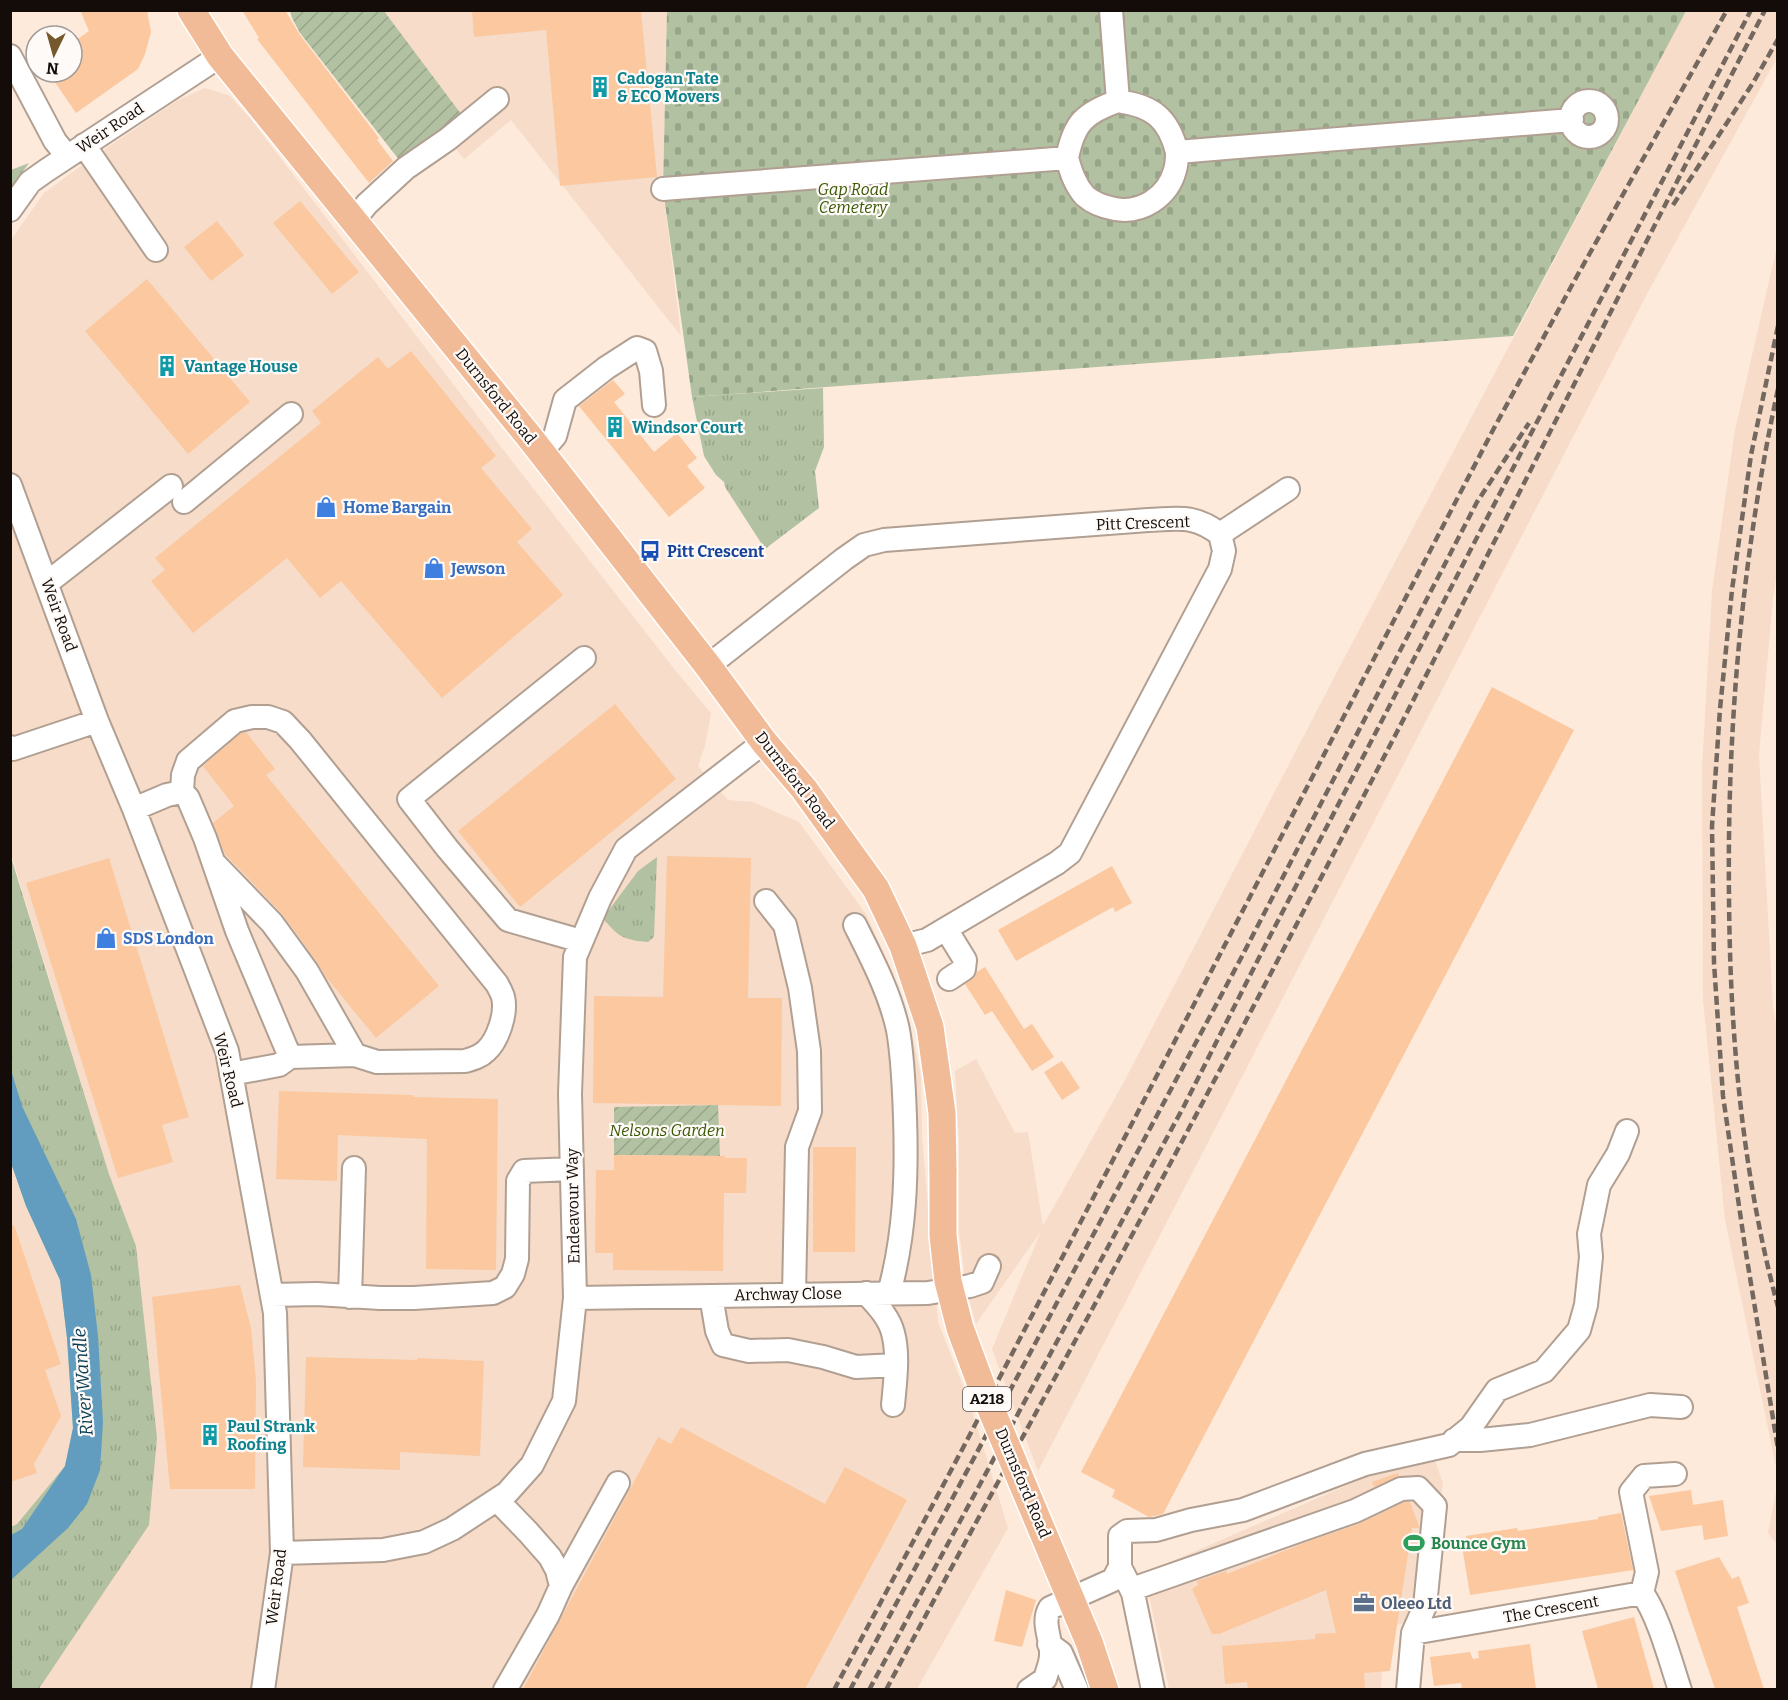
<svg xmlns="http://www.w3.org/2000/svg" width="1788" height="1700" font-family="Bitter,serif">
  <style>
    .built { fill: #f6dcc9 }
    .grass { fill: url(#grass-tufts) }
    .cemetery { fill: url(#cemetery-stones) }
    .garden { fill: url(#garden-furrows) }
    .water { fill: #629dbf }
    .building { fill: #fbc8a0 }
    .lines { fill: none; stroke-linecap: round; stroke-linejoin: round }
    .minor-casing { stroke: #b19f92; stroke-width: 26 }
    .major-casing { stroke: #fff; stroke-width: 30 }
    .minor { stroke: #fff; stroke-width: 22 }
    .major { stroke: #f1bb98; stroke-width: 27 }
    .rail { stroke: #73675e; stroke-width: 4.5; stroke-dasharray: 9 4.5; stroke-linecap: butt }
    .major-bridge-casing { stroke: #fff; stroke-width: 30; stroke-linecap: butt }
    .major-bridge { stroke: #f1bb98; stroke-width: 27 }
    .labels { text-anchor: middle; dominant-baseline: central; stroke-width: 4.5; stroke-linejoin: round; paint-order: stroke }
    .shield { fill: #fefaf7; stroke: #5a5350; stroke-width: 1.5 }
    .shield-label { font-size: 15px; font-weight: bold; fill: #130c08 }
    .culture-label { font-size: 16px; font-weight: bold; fill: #0d838f; stroke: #fefaf7; text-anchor: start }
    .street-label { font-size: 16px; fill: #130c08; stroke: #fefaf7 }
    .park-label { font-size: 16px; font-style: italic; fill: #3a5804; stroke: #fefaf7 }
    .shop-label { font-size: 16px; font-weight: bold; fill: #366cbe; stroke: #fefaf7; text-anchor: start }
    .transit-label { font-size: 16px; font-weight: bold; fill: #164399; stroke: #fefaf7; text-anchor: start }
    .leisure-label { font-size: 16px; font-weight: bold; fill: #27864d; stroke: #fefaf7; text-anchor: start }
    .service-label { font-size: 16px; font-weight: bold; fill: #4e5e75; stroke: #fefaf7; text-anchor: start }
    .water-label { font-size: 18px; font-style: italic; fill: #093c54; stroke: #fefaf7 }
  </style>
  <defs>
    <pattern id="grass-tufts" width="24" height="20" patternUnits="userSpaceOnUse" patternTransform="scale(1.5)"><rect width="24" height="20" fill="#b1c1a1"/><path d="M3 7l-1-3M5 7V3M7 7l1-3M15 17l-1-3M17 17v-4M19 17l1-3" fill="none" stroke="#97a589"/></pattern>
    <pattern id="cemetery-stones" width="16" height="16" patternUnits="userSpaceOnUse" patternTransform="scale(1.5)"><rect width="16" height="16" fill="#b1c1a1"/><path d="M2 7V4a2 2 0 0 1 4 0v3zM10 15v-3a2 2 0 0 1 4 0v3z" fill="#97a589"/></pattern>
    <pattern id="garden-furrows" width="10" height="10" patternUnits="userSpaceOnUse" patternTransform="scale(1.5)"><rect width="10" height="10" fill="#b1c1a1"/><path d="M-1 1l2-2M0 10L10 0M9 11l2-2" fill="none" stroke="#97a589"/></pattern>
  </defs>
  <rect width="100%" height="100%" fill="#fdeadb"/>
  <path class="built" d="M384,11H667L663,189L681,336L511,120L464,159L448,139L463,118Z
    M1686,11H1777V58L1648,292L1038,1471L992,1349L1041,1231L976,1324L966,1287L959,1231V1142L955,1071L976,1059L1015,1133L1028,1132L1043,1226L1124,1082L1339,668Z
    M205,88L230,96L250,118L508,456L675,670L711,713L705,746L698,766L728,800L753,802L799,822L866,914L891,970L911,1029L921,1076L922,1136L938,1322L970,1404L1008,1528L917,1689H38L76,1631L136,1246L109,1174L11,854V240L44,193L93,157L178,100Z
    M1777,246L1778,564L1773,599L1759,754L1773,1007L1778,1033L1777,1472L1725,1220L1703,1000L1702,769L1712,591L1735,430Z
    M10,1163L26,1207L60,1280L67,1338L73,1428L65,1466L17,1524L11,1527Z
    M1434,1457L1443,1484L1429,1585V1619L1396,1625L1382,1670L1381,1689H1169L1150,1600L1138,1576L1364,1478L1419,1459Z
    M1777,1487L1778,1544H1777L1768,1533Z"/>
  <path class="grass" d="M29,163L11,188V170Z
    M823,388L824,447L815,471L819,508L765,549L725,487L724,482L716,475L704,456L692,397Z
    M10,854L109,1174L136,1246L157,1438L149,1525L38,1690L11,1689V1527L17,1524L65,1466L73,1428L67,1338L60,1280L26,1206L11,1163Z
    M657,857L654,937L648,942C624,940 618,937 603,918L638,871Z"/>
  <path class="cemetery" d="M667,11H1686L1513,336L692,397L663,189Z"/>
  <path class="garden" d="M290,11H384L464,118L400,161L300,33L292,18Z
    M718,1105L720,1156L614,1155V1107Z"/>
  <path class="water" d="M10,1067L22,1106L76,1219L91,1275L98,1336L103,1422L100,1470L87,1504L68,1528L11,1580V1535L22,1529L65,1466L73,1428L67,1338L60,1280L26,1206L11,1163Z"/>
  <path class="building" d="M80,10H147L151,32L145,54L138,69L76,113L48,72H72V43L89,31Z
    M242,10H285L300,35L379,138L377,140L393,161L369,183L257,39L259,38Z
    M472,10H641L657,177L560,186L546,30L474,37Z
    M300,201L359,272L332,294L273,223Z
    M217,221L244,255L211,281L184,247Z
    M147,279L250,402L188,454L85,331Z
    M411,351L496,456L481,468L532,529L517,542L563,595L442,698L341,581L320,598L287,558L193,633L151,581L165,570L155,558L321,423L312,411L378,357L388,369Z
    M613,380L625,394L614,402L654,452L677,433L697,458L687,466L705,488L669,517L579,406Z
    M1492,687L1574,730L1163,1514L1149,1517L1112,1497L1115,1490L1081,1472Z
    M615,704L676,779L520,907L458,831Z
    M246,732L275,769L266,775L439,986L376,1038L326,977L318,963L283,915L225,854L213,823L234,806L203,766L241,733Z
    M667,856L751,858L748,998H782L781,1106L593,1103L594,996L663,997Z
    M109,858L189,1117L162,1125L173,1162L118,1178L26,883Z
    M1112,866L1132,903L1115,912L1113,907L1016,961L998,930Z
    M985,967L1024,1029L1032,1024L1054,1057L1032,1071L992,1011L985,1015L965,984L975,976L977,972Z
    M1062,1061L1080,1088L1062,1100L1044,1072Z
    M279,1091L413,1095V1097L498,1099L496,1270L426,1269L427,1139L338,1135L337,1181L276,1179Z
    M813,1147H856L855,1252H813Z
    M614,1155L725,1156V1158H747L746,1193H724L723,1271L613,1270V1253H595L596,1170H614Z
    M10,1225H14L61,1364L45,1370L61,1416L34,1464L37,1473L10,1482Z
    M240,1285L251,1328L256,1381L255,1489H170L152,1297Z
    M306,1357L417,1360L418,1358L484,1361L480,1456L400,1452V1470L303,1467Z
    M681,1427L825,1504L845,1467L907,1500L805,1689H523L658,1437L671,1444Z
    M1398,1473L1399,1476L1374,1487L1372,1482Z
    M1691,1490L1693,1505L1723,1500L1728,1536L1704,1540L1702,1525L1661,1531L1649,1496Z
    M1404,1502H1410L1419,1526V1528H1412L1390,1671L1364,1673L1365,1689H1248L1247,1682L1225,1684L1222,1646L1315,1639V1634L1336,1633L1326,1590L1219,1634H1212L1192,1589L1198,1585L1197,1581L1226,1571L1227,1574L1304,1543L1359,1524Z
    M1621,1513L1633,1570L1470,1595L1462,1546L1467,1545L1466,1536L1517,1528L1518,1531L1598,1519V1517Z
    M1719,1557L1732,1579L1739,1576L1749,1603L1737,1607L1764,1689H1715L1691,1619L1675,1571Z
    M1006,1590L1036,1600L1022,1647L994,1641Z
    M1634,1617L1654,1689H1598L1582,1631Z
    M1530,1644L1536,1689H1462L1461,1683L1434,1686L1430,1657L1470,1652L1473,1659L1479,1658L1478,1651Z"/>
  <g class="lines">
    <defs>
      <path id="minor" d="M10,56L55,141L67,156
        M1118,101C1152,106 1168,117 1177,152
        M1571 119a18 18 0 1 1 36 0a18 18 0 1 1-36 0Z
        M84,145L156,250
        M1067,158C1071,172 1075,185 1085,196C1093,203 1104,207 1115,209C1141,214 1168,197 1175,170C1177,164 1177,157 1177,152L1572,120
        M663,189L1067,158C1074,123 1084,113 1118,101L1111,10
        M10,210L30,182L47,170L220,56
        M353,221L367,204L406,168L448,139L497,99
        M541,452L555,436L565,400L606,368L637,348L645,351L651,371L654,405
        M10,485L97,721L134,809L227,1051L275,1313L282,1553L263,1690
        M184,502L291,414
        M1220,534L1288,489
        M47,583L171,486
        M708,666L844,559L864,545L884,540L1148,520C1179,519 1193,514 1220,534L1224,551L1220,569L1070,853L1057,863L927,940L903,946
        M10,747L13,749L97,721
        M182,792L183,775L188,761L235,721L252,717H268L283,722L300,740L497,984C499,988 502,993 503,997C507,1013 498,1040 486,1051C480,1057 472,1059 465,1061L377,1062L355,1055L307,971L272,923L214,863
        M134,809L167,795L182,792L188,798L205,838L237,931L290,1057L279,1065L231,1074
        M766,901L785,925L800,988L809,1051L810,1111L797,1147L794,1294
        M855,925C872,959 890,993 898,1030C903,1058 904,1088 905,1117C907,1176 905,1235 889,1293
        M946,929L965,960L964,969L949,979
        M581,941L508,920L447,848L409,799L584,658
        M290,1057L355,1055
        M866,1293C876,1304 889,1317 893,1333C899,1355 895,1382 893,1405
        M272,1295L317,1294L380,1298H414L493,1293L505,1287L513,1274L517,1259L518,1181L524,1171L572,1169
        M711,1296L717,1331L723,1345L749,1351L788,1350L823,1357L856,1367L896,1365
        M350,1297L354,1168
        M575,1298L928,1293L970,1286L982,1282L989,1266
        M1454,1440H1480L1530,1435L1650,1405L1681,1407
        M497,1500L528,1532L550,1557L557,1570L561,1586L548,1615L505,1690
        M282,1553L383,1550L424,1542L452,1529L507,1493L532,1465L564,1401L575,1298L570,1094L575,957L600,898L626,849L764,742
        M561,1586L618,1483
        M1133,1593L1138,1587L1355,1511L1401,1489L1418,1488L1435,1506L1425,1606L1413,1633
        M1642,1593L1647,1572L1631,1492L1644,1476L1675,1474
        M1049,1644L1061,1653L1077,1690
        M1029,1690L1045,1679C1047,1671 1051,1663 1051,1655C1052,1640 1041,1622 1050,1608L1113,1580L1120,1567
        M1153,1690L1133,1593L1120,1567V1536L1127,1531L1156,1530L1191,1520L1243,1510L1365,1464L1449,1445L1471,1427L1497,1390L1544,1371L1579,1330L1586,1305L1591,1257L1589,1234L1599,1185L1618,1154L1627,1131
        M1408,1690L1413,1633L1642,1593C1658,1614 1671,1663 1680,1690"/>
      <path id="major" d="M191,10L220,56L531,439L708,666L764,742L804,789L876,889L903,946L930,1027L942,1113L943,1171
        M1078,1616L1089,1642L1105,1690"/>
    </defs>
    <use href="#minor" class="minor-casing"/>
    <use href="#major" class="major-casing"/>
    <use href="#minor" class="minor"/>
    <use href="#major" class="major"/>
    <path class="rail" d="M1673,205L1753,83L1778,39
      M1778,326L1751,455L1732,590L1720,709L1712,826L1714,963L1723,1096L1745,1247L1778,1449
      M1778,389C1742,556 1727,726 1729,897C1730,1035 1742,1173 1778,1307
      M834,1690L964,1446L1493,430L1577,276L1727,10
      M850,1690L1240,960L1477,502L1529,423
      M869,1690L1184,1106L1270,936L1751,10
      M886,1690C962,1546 1041,1405 1117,1263C1203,1103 1287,943 1371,782C1504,526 1632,267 1765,10"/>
    <defs>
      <path id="major-bridge" d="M943,1171V1235L948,1281L960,1328L983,1390L1078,1616"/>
    </defs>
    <use href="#major-bridge" class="major-bridge-casing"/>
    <use href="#major-bridge" class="major-bridge"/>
  </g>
  <defs>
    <symbol id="building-bare" viewBox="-9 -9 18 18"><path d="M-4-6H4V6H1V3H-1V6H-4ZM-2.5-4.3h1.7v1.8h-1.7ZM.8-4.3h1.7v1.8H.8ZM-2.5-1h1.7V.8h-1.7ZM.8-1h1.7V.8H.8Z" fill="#0f9aa8" stroke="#fefaf7" stroke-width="2.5" paint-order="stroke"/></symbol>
    <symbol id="shop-bare" viewBox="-9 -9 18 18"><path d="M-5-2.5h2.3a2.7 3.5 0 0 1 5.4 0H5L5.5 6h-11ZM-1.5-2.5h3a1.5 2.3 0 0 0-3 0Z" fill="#3f7fe0" stroke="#fefaf7" stroke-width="2.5" paint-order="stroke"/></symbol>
    <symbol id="bus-bare" viewBox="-9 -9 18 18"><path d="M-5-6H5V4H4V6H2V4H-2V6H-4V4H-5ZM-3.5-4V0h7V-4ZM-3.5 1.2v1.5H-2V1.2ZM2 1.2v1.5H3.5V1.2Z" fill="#1a4fb4" stroke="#fefaf7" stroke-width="2.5" paint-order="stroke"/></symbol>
    <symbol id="stadium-bare" viewBox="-9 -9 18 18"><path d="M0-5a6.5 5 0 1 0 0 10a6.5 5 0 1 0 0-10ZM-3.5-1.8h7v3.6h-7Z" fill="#2e9e5b" stroke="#fefaf7" stroke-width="2.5" paint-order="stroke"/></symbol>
    <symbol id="office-bare" viewBox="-9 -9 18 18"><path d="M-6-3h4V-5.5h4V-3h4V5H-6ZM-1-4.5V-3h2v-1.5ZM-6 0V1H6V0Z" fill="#5c6f8a" stroke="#fefaf7" stroke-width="2.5" paint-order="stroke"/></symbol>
  </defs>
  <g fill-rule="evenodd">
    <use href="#building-bare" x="585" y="72" width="30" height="30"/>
    <use href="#building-bare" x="152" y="351" width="30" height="30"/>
    <use href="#building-bare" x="600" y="412" width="30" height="30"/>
    <use href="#shop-bare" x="311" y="492" width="30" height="30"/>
    <use href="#bus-bare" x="635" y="536" width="30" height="30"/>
    <use href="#shop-bare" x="419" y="553" width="30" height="30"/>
    <use href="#shop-bare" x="91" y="923" width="30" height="30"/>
    <use href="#building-bare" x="195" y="1420" width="30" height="30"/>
    <use href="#stadium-bare" x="1399" y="1528" width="30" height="30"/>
    <use href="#office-bare" x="1349" y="1588" width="30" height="30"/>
  </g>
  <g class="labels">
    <rect class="shield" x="963" y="1387" width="48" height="24" rx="4.5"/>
    <g class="shield-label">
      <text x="987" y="1399">A218</text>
    </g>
    <g class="culture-label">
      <text x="617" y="78">Cadogan Tate<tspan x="617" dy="18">&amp; ECO Movers</tspan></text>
      <text x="184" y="366">Vantage House</text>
      <text x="632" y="427">Windsor Court</text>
      <text x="227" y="1426">Paul Strank<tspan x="227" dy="18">Roofing</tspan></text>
    </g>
    <g class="street-label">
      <text transform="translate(110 128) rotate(-34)">Weir Road</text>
      <text transform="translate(496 396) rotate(51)">Durnsford Road</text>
      <text transform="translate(1143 523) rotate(-2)">Pitt Crescent</text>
      <text transform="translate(59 615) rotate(70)">Weir Road</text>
      <text transform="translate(795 780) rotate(52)">Durnsford Road</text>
      <text transform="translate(228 1070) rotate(76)">Weir Road</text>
      <text transform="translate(573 1206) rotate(-91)">Endeavour Way</text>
      <text transform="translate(788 1294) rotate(-1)">Archway Close</text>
      <text transform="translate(1023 1483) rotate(67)">Durnsford Road</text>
      <text transform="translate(276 1587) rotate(-83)">Weir Road</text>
      <text transform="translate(1551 1609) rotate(-10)">The Crescent</text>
    </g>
    <g class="park-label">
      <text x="853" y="189">Gap Road<tspan x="853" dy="18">Cemetery</tspan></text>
      <text x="667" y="1130">Nelsons Garden</text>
    </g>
    <g class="shop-label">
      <text x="343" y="507">Home Bargain</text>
      <text x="451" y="568">Jewson</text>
      <text x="123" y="938">SDS London</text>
    </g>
    <g class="transit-label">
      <text x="667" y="551">Pitt Crescent</text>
    </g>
    <g class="leisure-label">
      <text x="1431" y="1543">Bounce Gym</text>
    </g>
    <g class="service-label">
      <text x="1381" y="1603">Oleeo Ltd</text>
    </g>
    <g class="water-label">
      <text transform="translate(83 1382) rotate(-94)">River Wandle</text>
    </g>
  </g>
  <rect width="1788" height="1700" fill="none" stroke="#130c08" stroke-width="24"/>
  <g transform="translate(54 54) rotate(185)"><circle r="28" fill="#fefaf7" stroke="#a09b97" stroke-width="1.5"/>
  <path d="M0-4.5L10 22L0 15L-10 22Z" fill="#75592c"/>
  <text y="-9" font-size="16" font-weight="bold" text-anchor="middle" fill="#130c08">N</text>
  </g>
</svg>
